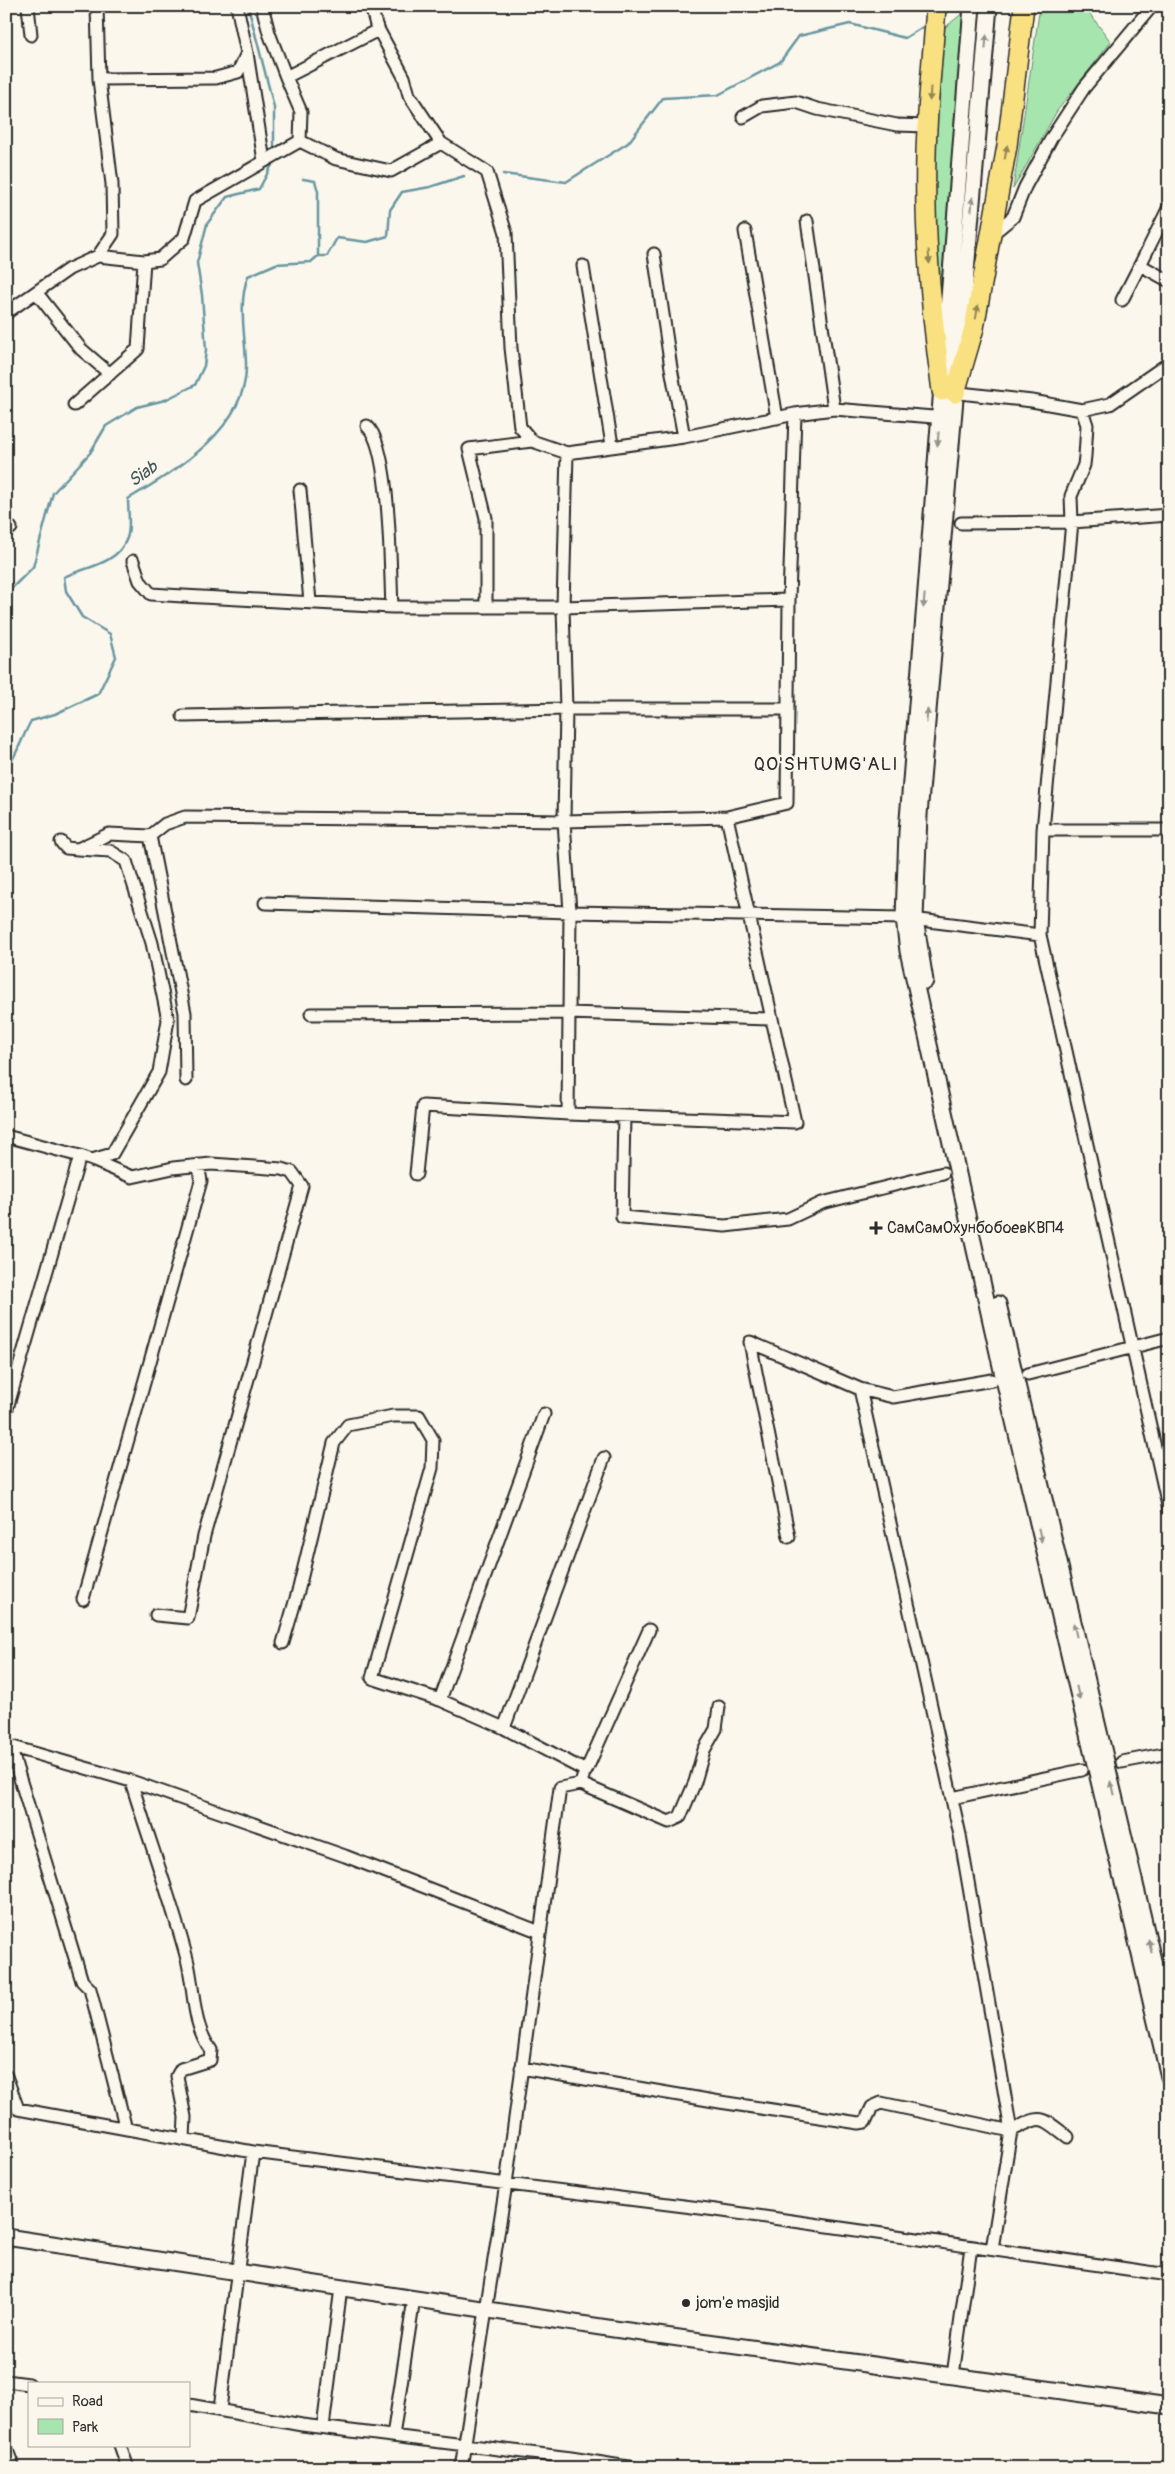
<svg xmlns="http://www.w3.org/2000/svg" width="1175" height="2474" font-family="Pangolin,sans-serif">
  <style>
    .green { fill: #a6e6ae; stroke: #68886c }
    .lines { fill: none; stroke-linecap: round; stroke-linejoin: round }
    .stream { stroke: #6896a1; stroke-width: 2.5 }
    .minor-casing { stroke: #2b2b2b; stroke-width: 15 }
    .secondary-casing { stroke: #2b2b2b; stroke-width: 19 }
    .trunk-casing { stroke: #2b2b2b; stroke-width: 22 }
    .minor { stroke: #fbf7ec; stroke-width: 11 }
    .secondary { stroke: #fbf7ec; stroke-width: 15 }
    .trunk { stroke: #f9e181; stroke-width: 19 }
    .oneway { fill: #93918c }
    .oneway2 { fill: #928656 }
    .poi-dot { fill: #2b2b2b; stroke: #fbf7ec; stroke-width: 2 }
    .labels { text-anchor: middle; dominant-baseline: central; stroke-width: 4; stroke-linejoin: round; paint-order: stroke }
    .poi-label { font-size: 16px; fill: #2b2b2b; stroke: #fbf7ec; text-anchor: start }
    .water-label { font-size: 18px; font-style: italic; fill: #44585c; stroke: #fbf7ec }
    .quarter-label { font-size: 19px; letter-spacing: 1px; fill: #2b2b2b; stroke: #fbf7ec }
  </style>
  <rect width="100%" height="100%" fill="#fbf7ec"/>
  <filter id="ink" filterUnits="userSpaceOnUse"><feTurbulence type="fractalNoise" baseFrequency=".02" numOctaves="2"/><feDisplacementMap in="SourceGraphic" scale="10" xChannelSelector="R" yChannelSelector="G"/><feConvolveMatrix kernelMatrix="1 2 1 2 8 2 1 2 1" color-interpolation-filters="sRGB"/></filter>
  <g filter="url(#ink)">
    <path class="green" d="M1040,6H1084L1111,42L1057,111L1013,189Z
      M969,8L937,328L932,152L943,29Z"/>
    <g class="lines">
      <path class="stream" d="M248,6L274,107V147
        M944,14L955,6
        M503,174L566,182L628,143L663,98L718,95L780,62L799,36L850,24L905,38L926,25
        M318,256H327L337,238L367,242L388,236L390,210L402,192L430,187L464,176
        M6,594L33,567L53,493L90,453L106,426L137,407L165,400L195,385L204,366L206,350L202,295L197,263L207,224L227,197L259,189L273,163
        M6,769C18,754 22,737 31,721L55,714L98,694L116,657L110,634L82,617L66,591L64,577C86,567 118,564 127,538C131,528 128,511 128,499C177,470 249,427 246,363C245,334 238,303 248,276L276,264L311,262L318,256V191L315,181L303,179"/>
      <defs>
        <path id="minor" d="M28,6L31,35
          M97,6L99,79L112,184L113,234L98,256
          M262,6L269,33L286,77L378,30
          M371,6L376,25L404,77L409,95L441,143
          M247,53L264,161
          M286,77L301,112L300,141
          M99,79L216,78L238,72L247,53L237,6
          M743,117L762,106L796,102L817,109L897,125L927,126
          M300,141L336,159L391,171L441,143L487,172L506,233L511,348L520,427L532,441L567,453L684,437L795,414L834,409L946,418
          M1169,207L1140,265L1169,281
          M807,221L834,409
          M745,231L777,418
          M991,235L1013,217L1025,187L1052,137L1084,88L1152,6
          M654,254L671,368L684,437
          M583,266L612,445
          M36,292L81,349L110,374
          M1122,300L1140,265
          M6,313L69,269L98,256L144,261L160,259L184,238L195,201L300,141
          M951,392L1032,401L1082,410L1110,404L1169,363
          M74,405L138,349L144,261
          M367,426C391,447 390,572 392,607
          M567,453L563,607L566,709L564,821L570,912L568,1114
          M300,490L310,602
          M1169,515L1072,522L1043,830L1040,935L1169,1510
          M961,523L1072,522L1071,496L1084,465L1085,456L1087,425L1082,410
          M6,526L11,528
          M133,561L140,581L151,594L183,596L392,607H563L789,600
          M486,606V518L469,449L532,441
          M183,716L566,709H788
          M727,817L787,803L789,600L795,414
          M1043,830H1169
          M150,836L185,1013L186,1080
          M61,842L66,848L78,849
          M265,903L570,912L904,918L1040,935
          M311,1014L567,1013L772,1019
          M624,1116L622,1217L725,1226L788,1219L822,1203L943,1173
          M6,1136L80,1156
          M92,1160L132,1177L173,1168L211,1164L282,1169L292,1172L302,1186L204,1536L188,1618L156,1615
          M1028,1374L1169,1338
          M860,1389L960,1835L1011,2131C1043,2114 1040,2116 1068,2137
          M6,1412L80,1156L92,1160L112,1154L159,1072L168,1020L152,943L126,861L110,851L78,849L109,834L150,836L165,824L185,817L564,821L727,817L795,1122L568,1114L423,1106L416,1174
          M789,1537L750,1342L860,1389L893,1397L992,1380
          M83,1599L201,1181L198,1165
          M283,1643L299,1588L334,1443L348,1425L393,1416H419L433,1440L432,1468L372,1678L440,1700L544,1414
          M440,1700L504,1728L604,1458
          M504,1728L586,1771L649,1630
          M6,1745L131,1781L345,1856L540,1932
          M10,1746L82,1981L90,1989L126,2129
          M1122,1762L1169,1753
          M583,1777L581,1784L669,1822L680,1817L695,1782L704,1750L716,1729L719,1707
          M131,1781C149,1840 171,1899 187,1959C195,1989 191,2023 211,2050L210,2060L181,2069L177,2076L185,2117L184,2139
          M952,1798L1082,1770
          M521,2068L720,2102L859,2123L865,2122L872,2107L881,2103L1011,2131L992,2249
          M6,2076L18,2109L253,2152L716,2210L1169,2275
          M953,2375L971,2247
          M6,2381L29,2384
          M189,2405L302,2425L571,2458L570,2468
          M220,2409L253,2152
          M323,2427L341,2288
          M393,2436L414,2299
          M120,2445L128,2468
          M6,2448L14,2468
          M571,2458L634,2468
          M461,2468L506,2184L560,1788L581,1784"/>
        <path id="secondary" d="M972,6L907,832L904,918L908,951L1003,1375L1169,2077
          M925,981L915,919L919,815L989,6
          M998,1304L1169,2028
          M6,2237L614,2329L1169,2406"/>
        <path id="trunk" d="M936,6C933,56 927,105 926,155C924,234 931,313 942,391
          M955,393L974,328L1007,146L1024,6"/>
      </defs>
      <use href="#minor" class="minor-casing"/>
      <use href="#secondary" class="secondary-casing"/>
      <use href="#trunk" class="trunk-casing"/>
      <use href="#minor" class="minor"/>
      <use href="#secondary" class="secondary"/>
      <use href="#trunk" class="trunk"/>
    </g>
    <defs><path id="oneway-solid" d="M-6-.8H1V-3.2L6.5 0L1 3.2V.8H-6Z" transform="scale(1.25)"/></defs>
    <g class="oneway">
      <use href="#oneway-solid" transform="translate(986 42) rotate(-85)"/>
      <use href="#oneway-solid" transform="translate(972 204) rotate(-85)"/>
      <use href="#oneway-solid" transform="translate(938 439) rotate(95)"/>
      <use href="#oneway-solid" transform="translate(924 601) rotate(95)"/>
      <use href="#oneway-solid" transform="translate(927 716) rotate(-85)"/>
      <use href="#oneway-solid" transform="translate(1040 1535) rotate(77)"/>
      <use href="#oneway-solid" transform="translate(1075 1630) rotate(-103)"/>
      <use href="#oneway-solid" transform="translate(1078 1693) rotate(77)"/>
      <use href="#oneway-solid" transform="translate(1112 1788) rotate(-103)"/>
      <use href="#oneway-solid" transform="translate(1150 1946) rotate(-103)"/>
    </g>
    <g class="oneway2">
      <use href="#oneway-solid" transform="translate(930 94) rotate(94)"/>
      <use href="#oneway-solid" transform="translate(1006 152) rotate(-80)"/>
      <use href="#oneway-solid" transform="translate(929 257) rotate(86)"/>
      <use href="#oneway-solid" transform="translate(977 312) rotate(-80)"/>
    </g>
  </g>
  <g class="poi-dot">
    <path d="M873.5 1220.5h5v5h5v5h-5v5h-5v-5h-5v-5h5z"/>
    <circle cx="686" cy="2303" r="5"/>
  </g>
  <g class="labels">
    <g class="poi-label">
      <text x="887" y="1228">СамСамОхунбобоевКВП4</text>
      <text x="696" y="2303">jom'e masjid</text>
    </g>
    <g class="water-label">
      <text transform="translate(143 474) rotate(-35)">Siab</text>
    </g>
    <g class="quarter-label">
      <text x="826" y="764">QO'SHTUMG'ALI</text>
    </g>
  </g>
  <rect width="1175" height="2474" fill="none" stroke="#fbf7ec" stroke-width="25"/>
  <rect x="12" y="12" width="1150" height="2449" fill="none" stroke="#2b2b2b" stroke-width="2" filter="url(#ink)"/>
  <rect x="28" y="2382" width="162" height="65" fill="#fbf7ec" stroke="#a8a59f"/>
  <rect x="38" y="2398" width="25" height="8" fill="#fbf7ec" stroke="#a8a59f"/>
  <text x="72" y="2406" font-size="15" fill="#2b2b2b">Road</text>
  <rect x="38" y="2419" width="25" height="15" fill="#a6e6ae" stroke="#a8a59f"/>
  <text x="72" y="2432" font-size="15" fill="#2b2b2b">Park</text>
</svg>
